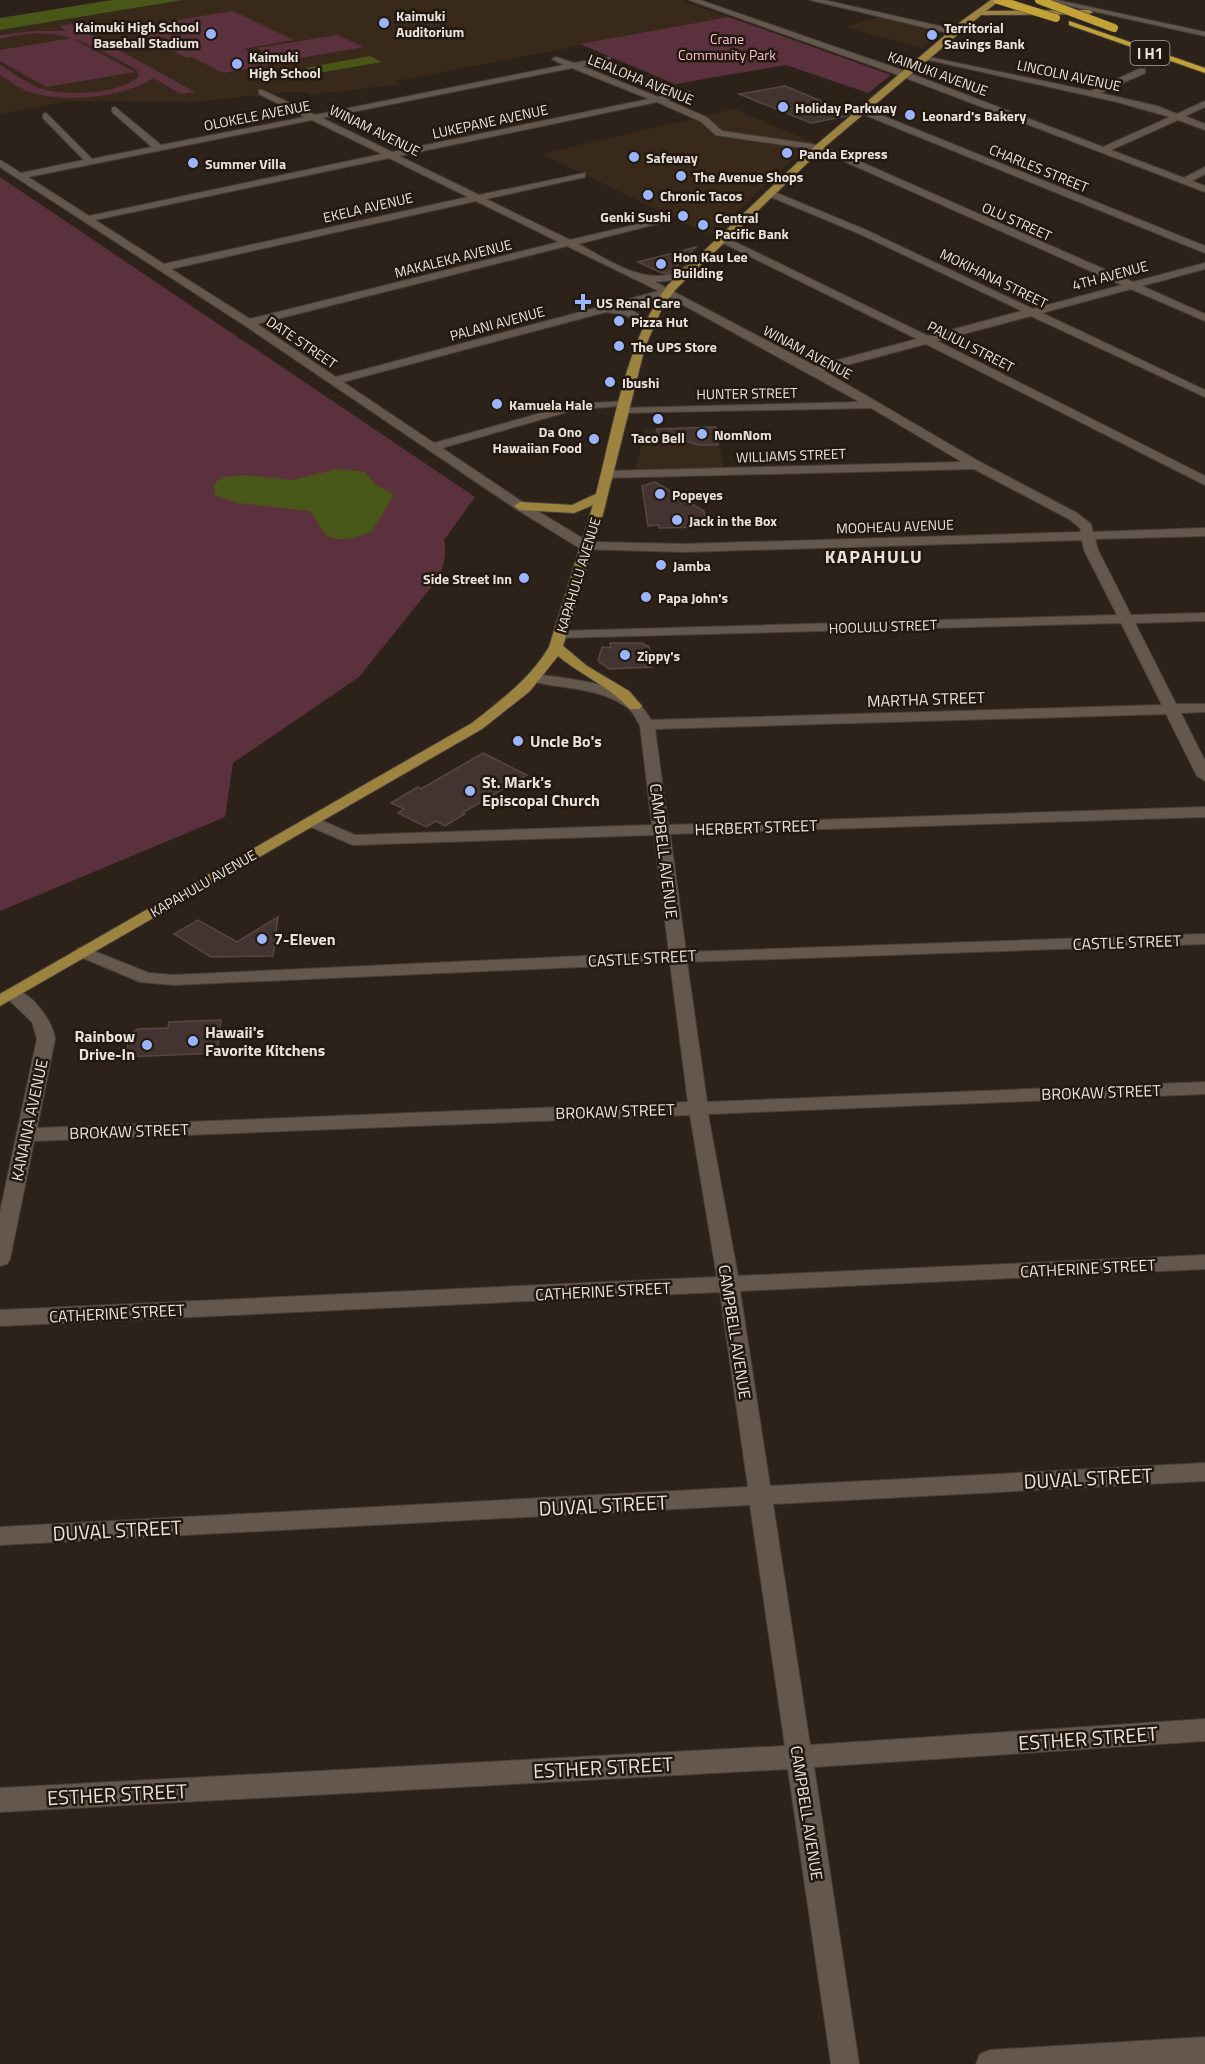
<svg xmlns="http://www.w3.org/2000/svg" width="1205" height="2064" font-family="'Titillium Web',sans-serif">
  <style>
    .built { fill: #38291b }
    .green { fill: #5b313e }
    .water { fill: #485718 }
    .building { fill: #433431; stroke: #574744; stroke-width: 1.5 }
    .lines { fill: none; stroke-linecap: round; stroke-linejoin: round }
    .minor-casing { stroke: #483f39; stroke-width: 2 }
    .major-casing { stroke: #483f39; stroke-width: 2 }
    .highway-casing { stroke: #483f39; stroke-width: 2 }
    .minor { fill: #64584e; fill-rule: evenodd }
    .major { fill: #9c8440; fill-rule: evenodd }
    .highway { fill: #c2a236; fill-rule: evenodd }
    .highway-bridge-casing { stroke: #483f39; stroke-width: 9; stroke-linecap: butt }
    .highway-bridge { stroke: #c2a236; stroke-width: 8 }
    .poi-dot { fill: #9bb5fd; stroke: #231910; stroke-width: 2 }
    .labels { text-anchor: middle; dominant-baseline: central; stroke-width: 5; stroke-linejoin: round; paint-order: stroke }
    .far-poi-label { font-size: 14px; font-weight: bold; fill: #eae3dd; stroke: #231910; text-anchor: start }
    .far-park-label { font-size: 14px; fill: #fbbfd0; stroke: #231910 }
    .far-street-label { font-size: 14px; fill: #eae3dd; stroke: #231910 }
    .shield { fill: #231910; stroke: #aea6a0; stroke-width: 1.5 }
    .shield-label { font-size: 15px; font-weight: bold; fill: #eae3dd }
    .street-label { font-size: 16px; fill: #eae3dd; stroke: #231910 }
    .poi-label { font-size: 16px; font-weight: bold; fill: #eae3dd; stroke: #231910; text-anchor: start }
    .far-district-label { font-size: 18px; font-weight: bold; letter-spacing: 1.5px; fill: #eae3dd; stroke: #231910 }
    .near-street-label { font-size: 20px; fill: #eae3dd; stroke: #231910 }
  </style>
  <rect width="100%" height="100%" fill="#2d2219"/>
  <path class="built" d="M183,0H679L729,17L396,81L401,84L310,95L306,92H284L196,102L71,101L0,114V30Z
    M881,17L942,31L922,48L845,27Z
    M734,109L812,142L750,199L717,234L703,232L542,154Z
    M716,427L724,468L635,471L645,429Z"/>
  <path class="green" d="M233,11L294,40L243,49L274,64L223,73L192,57L187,58L128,28Z
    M729,17L891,75L868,93L786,65L675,84L580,44Z
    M72,24L195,92L181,94L153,78C123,99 57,104 24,90C16,86 8,80 0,75V65C12,72 24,81 37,87C61,97 118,95 138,77V72L134,68C83,41 60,24 0,39V35L33,31H66L60,26Z
    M337,35L364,47L282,61L257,48Z
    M72,38L135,72L46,87L0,61V50Z
    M0,177L475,497L444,540C447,556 444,566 437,580L359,677L233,763L225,817L0,911Z"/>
  <path class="water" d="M112,0H183L0,30V18Z
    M370,56L382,62L318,73L305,68Z
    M337,469L365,472L375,484L393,494C391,502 377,522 372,531C360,537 331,546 322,530C318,523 316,517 309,511L238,503L215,495L214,485L217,481L224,477L244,475L292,480Z"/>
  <path class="building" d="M785,86L850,113L847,116L811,123L739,94Z
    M696,247L672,271L667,273H662L638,262Z
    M716,427L718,445H698L657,432V429Z
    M655,482L704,511L708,527L659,528V525L648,526L642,486Z
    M610,643H643L644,645L649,646L652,667L609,669L598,661L602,647L611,648Z
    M483,753L527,775L462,813L465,814L445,826L436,821L426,827L398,813L404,809L391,803L418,787L421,789Z
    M278,917L273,956L211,957L174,934L198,920L237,942Z
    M221,1020L217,1053L126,1057L129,1035L138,1029L168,1028L169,1022Z"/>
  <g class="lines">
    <defs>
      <path id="minor" d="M689,0H700L896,68L1103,147L1170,117L1117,102L920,58L924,56L1091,91L1139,69H1145V73L1100,93L1157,106L1177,114L1205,101V107L1185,116L1205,124V130L1178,120L1111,150L1184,178L1205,167V174L1192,181L1205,186V192L890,72Z
        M810,0H824L961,31L957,33L944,32Z
        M1043,0H1057L1205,32V36Z
        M556,57L574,63L610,57V61L582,66L658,97L690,91V95L667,100L706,117L722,131L818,145L836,151L1133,282L1205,263V269L1142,286L1205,314V321L1131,289L1042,313L1205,390V397L1031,316L937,341L1205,476V485L926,344L824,371L980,462L1077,513L1091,524L1093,532L1205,528V536L1095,539L1098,550L1131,615L1205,613V621L1135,623L1176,704H1205V712L1181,713L1205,761V781L1197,776L1166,714L655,729L668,825L1205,807V817L670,834L686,952L1205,934V944L687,962L707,1102L1205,1082V1094L708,1114L738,1276L1205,1255V1269L740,1291L770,1486L1205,1463V1481L773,1504L810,1745L1205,1719V1741L814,1767L859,2064H831L788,1769L0,1812V1788L785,1746L750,1505L0,1545V1527L748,1487L720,1292L0,1326V1310L717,1277L690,1115L34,1141L10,1259L7,1264L0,1266V1212L37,1039L32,1022L7,998L4,994L7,990C27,985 53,1020 55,1039L37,1128L688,1102L670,963L173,985L140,982L78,956L75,952L78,948L84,947L149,973L173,975L669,952L654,835L353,845L304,824L302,821L310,816L316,818L355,835L652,825L640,725C636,720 634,713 629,709C602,687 562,689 530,681L528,678L535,674C574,680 631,682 651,720L1162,705L1121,623L556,638L554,635L556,632L561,631L1117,615L1084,550L1082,540L685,552L581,549L516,509L244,325L0,167V160L21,173L84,160L43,118V114L46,113L92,159L152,147L112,112V108L115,107L161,145L305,117L259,94V90H262L315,115L564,65L552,59ZM572,68L649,99L392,152L322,118ZM657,102L700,121L716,135L817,150L830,155L1122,285L1033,309L866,230L772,191H766V195L860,234L1022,311L928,336L725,237H719V241L917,339L815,366L655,282L674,280L698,268V264C686,262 678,273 667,275C636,281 604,257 578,244L668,221V217L570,240L486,199L585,177V173L479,195L399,156ZM312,120L382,154L89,216L28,177ZM389,158L468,197L164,264L95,220ZM476,201L559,242L250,319L171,269ZM567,246L659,291L336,377L257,324ZM667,296L860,402L623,408L619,409V413L871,408L962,462L607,471L603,472V478L974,469L1069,519L1080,528L1081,532L685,544L589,542L524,503L442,448L574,410L629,405V401L573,404L434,443L343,382L606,312L625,315L644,327H652V323L632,310L619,308Z
        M860,109H866L1205,246V253L860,113Z
        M1205,2037V2064H976L980,2054L990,2050Z"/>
      <path id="major" d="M991,0H1000L986,11L1089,10L1093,12L1089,14L981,15L821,150L676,289L663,306L645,347L603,514L563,646L587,666L629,691L642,706L640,709H630C610,687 581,675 558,656L530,691L482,729L0,1006V994L472,723C501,700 530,679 549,647L593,505L574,513L520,510L514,506L520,502L572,505L596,494C613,428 627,338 668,285L815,146L963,20Z"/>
      <path id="highway" d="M1069,21L1205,68V73L1069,25Z"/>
    </defs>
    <use href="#minor" class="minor-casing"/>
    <use href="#major" class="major-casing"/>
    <use href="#highway" class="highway-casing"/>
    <use href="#minor" class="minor"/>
    <use href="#major" class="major"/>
    <use href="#highway" class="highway"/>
    <defs>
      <path id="highway-bridge" d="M998,0L1056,18
        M1039,0L1114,28"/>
    </defs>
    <use href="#highway-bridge" class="highway-bridge-casing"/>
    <use href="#highway-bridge" class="highway-bridge"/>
  </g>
  <g class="poi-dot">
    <circle cx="384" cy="23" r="6"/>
    <circle cx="211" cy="34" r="6"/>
    <circle cx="932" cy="35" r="6"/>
    <circle cx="237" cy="64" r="6"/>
    <circle cx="783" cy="107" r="6"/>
    <circle cx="910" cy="115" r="6"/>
    <circle cx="787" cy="153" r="6"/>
    <circle cx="634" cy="157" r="6"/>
    <circle cx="193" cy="163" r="6"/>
    <circle cx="681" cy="176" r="6"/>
    <circle cx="648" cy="195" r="6"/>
    <circle cx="683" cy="216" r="6"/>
    <circle cx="703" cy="225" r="6"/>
    <circle cx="661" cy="264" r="6"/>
    <path d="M580 293h6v6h6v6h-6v6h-6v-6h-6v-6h6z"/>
    <circle cx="619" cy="321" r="6"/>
    <circle cx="619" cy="346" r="6"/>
    <circle cx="610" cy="382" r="6"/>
    <circle cx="497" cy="404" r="6"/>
    <circle cx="658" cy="419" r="6"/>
    <circle cx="702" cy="434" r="6"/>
    <circle cx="594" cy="439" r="6"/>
    <circle cx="660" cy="494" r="6"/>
    <circle cx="677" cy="520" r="6"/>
    <circle cx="661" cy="565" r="6"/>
    <circle cx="524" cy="578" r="6"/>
    <circle cx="646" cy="597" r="6"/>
    <circle cx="625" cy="655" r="6"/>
    <circle cx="518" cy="741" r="6"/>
    <circle cx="470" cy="791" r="6"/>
    <circle cx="262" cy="939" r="6"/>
    <circle cx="193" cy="1041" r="6"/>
    <circle cx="147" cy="1045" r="6"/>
  </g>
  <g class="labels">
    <g class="far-poi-label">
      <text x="396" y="15">Kaimuki<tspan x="396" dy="16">Auditorium</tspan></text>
      <text x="199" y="26" text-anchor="end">Kaimuki High School<tspan x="199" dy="16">Baseball Stadium</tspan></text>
      <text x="944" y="27">Territorial<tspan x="944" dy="16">Savings Bank</tspan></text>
      <text x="249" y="56">Kaimuki<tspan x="249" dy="16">High School</tspan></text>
      <text x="795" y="107">Holiday Parkway</text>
      <text x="922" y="115">Leonard's Bakery</text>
      <text x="799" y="153">Panda Express</text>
      <text x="646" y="157">Safeway</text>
      <text x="205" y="163">Summer Villa</text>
      <text x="693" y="176">The Avenue Shops</text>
      <text x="660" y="195">Chronic Tacos</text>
      <text x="671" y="216" text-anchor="end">Genki Sushi</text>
      <text x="715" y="217">Central<tspan x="715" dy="16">Pacific Bank</tspan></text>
      <text x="673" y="256">Hon Kau Lee<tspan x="673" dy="16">Building</tspan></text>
      <text x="596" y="302">US Renal Care</text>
      <text x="631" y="321">Pizza Hut</text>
      <text x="631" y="346">The UPS Store</text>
      <text x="622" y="382">Ibushi</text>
      <text x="509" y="404">Kamuela Hale</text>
      <text x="582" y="431" text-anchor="end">Da Ono<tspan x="582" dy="16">Hawaiian Food</tspan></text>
      <text x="714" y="434">NomNom</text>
      <text x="658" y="437" text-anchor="middle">Taco Bell</text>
      <text x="672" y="494">Popeyes</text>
      <text x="689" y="520">Jack in the Box</text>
      <text x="673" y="565">Jamba</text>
      <text x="512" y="578" text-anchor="end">Side Street Inn</text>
      <text x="658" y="597">Papa John's</text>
      <text x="637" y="655">Zippy's</text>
    </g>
    <g class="far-park-label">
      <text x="727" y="38">Crane<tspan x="727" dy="16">Community Park</tspan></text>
    </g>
    <g class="far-street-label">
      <text transform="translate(938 73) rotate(20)">KAIMUKI AVENUE</text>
      <text transform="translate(1069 75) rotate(12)">LINCOLN AVENUE</text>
      <text transform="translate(641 79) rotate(22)">LEIALOHA AVENUE</text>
      <text transform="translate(257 115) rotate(-11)">OLOKELE AVENUE</text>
      <text transform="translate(490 121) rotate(-12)">LUKEPANE AVENUE</text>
      <text transform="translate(375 130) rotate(26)">WINAM AVENUE</text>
      <text transform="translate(1039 168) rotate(22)">CHARLES STREET</text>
      <text transform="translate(368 207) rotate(-13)">EKELA AVENUE</text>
      <text transform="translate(1017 221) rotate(24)">OLU STREET</text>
      <text transform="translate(453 258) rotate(-14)">MAKALEKA AVENUE</text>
      <text transform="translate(1110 275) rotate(-15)">4TH AVENUE</text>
      <text transform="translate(994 278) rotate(26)">MOKIHANA STREET</text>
      <text transform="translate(497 323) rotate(-15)">PALANI AVENUE</text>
      <text transform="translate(302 342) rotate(34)">DATE STREET</text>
      <text transform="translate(971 346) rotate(27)">PALIULI STREET</text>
      <text transform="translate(808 352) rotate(28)">WINAM AVENUE</text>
      <text transform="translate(747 393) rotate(-1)">HUNTER STREET</text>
      <text transform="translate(791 455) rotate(-2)">WILLIAMS STREET</text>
      <text transform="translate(895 526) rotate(-2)">MOOHEAU AVENUE</text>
      <text transform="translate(578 575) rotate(-73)">KAPAHULU AVENUE</text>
      <text transform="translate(883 626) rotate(-2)">HOOLULU STREET</text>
      <text transform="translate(203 883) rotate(-30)">KAPAHULU AVENUE</text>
    </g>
    <rect class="shield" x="1130.5" y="41" width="39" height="24" rx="4.5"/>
    <g class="shield-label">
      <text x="1150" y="53">I H1</text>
    </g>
    <g class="street-label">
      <text transform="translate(926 699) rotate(-2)">MARTHA STREET</text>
      <text transform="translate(756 827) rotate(-2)">HERBERT STREET</text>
      <text transform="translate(664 851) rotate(83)">CAMPBELL AVENUE</text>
      <text transform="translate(1127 942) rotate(-2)">CASTLE STREET</text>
      <text transform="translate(642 958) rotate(-3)">CASTLE STREET</text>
      <text transform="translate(1101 1092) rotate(-2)">BROKAW STREET</text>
      <text transform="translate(615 1111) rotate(-2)">BROKAW STREET</text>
      <text transform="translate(29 1120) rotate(-78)">KANAINA AVENUE</text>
      <text transform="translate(129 1131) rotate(-2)">BROKAW STREET</text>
      <text transform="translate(1088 1268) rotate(-3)">CATHERINE STREET</text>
      <text transform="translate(603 1291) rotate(-3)">CATHERINE STREET</text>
      <text transform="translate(117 1313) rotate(-3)">CATHERINE STREET</text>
      <text transform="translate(735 1332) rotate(81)">CAMPBELL AVENUE</text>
      <text transform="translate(807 1813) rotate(81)">CAMPBELL AVENUE</text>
    </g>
    <g class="poi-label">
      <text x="530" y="741">Uncle Bo's</text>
      <text x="482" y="782">St. Mark's<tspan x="482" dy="18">Episcopal Church</tspan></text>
      <text x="274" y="939">7-Eleven</text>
      <text x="205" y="1032">Hawaii's<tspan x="205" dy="18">Favorite Kitchens</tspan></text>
      <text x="135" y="1036" text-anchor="end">Rainbow<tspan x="135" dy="18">Drive-In</tspan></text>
    </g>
    <g class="far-district-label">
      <text x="874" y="556">KAPAHULU</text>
    </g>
    <g class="near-street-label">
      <text transform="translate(1088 1478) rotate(-3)">DUVAL STREET</text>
      <text transform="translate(603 1505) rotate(-3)">DUVAL STREET</text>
      <text transform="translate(117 1530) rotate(-3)">DUVAL STREET</text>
      <text transform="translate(1088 1738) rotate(-4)">ESTHER STREET</text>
      <text transform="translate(603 1767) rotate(-3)">ESTHER STREET</text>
      <text transform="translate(117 1794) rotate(-3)">ESTHER STREET</text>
    </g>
  </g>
</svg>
